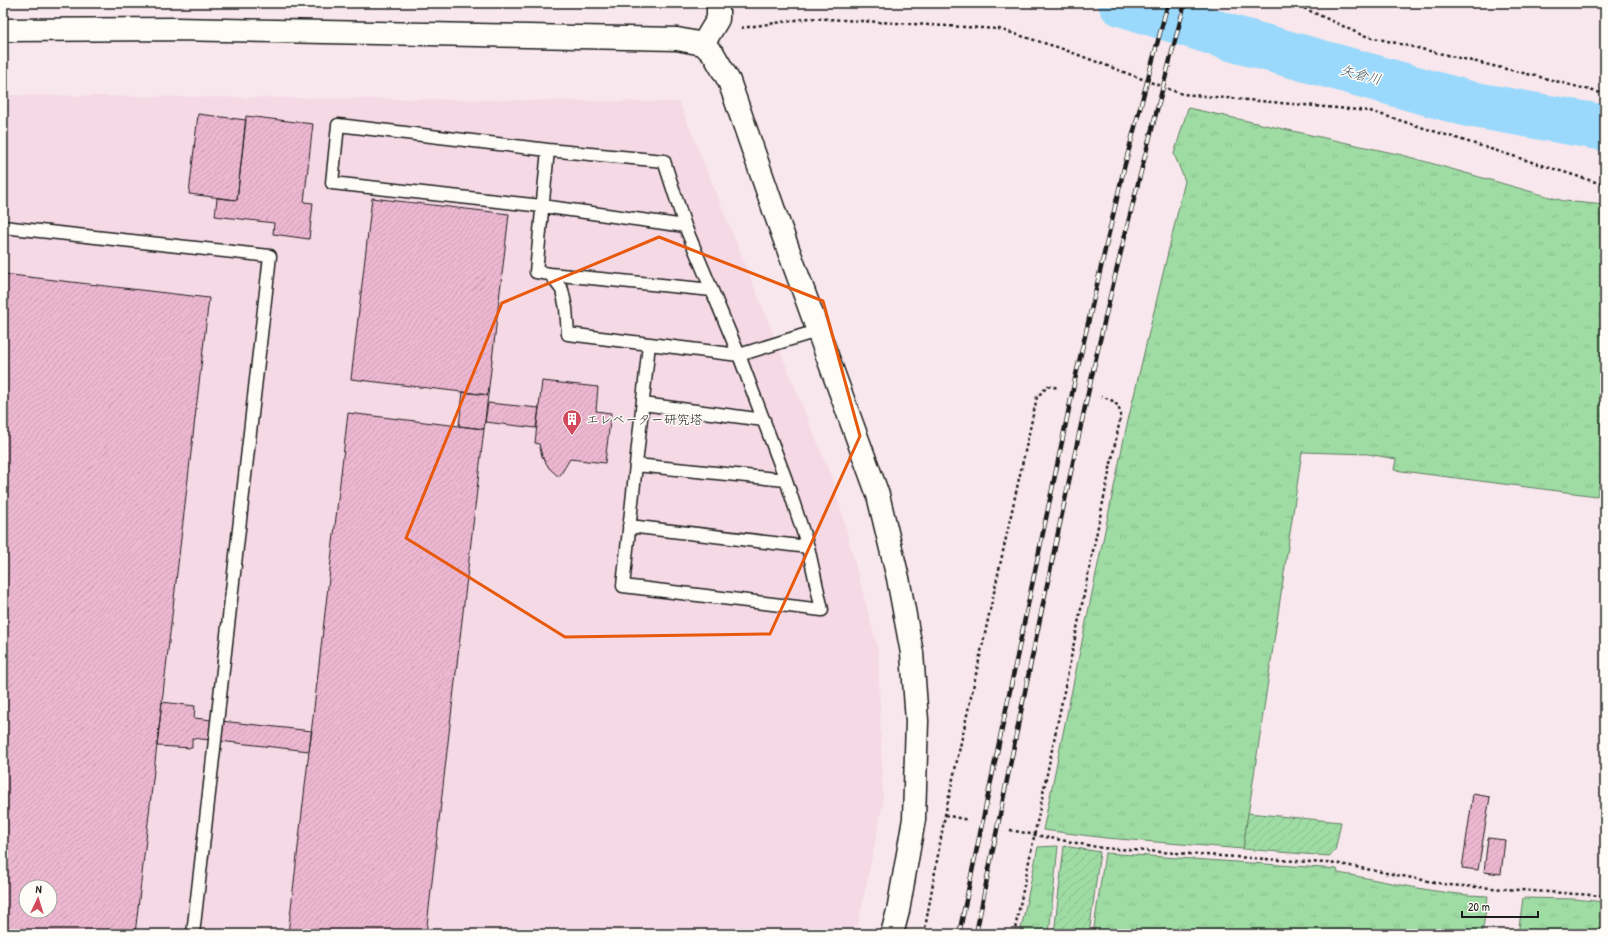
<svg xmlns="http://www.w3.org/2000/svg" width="1608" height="937" font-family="'Patrick Hand','Klee One',sans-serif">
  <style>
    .built { fill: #f5d9e4; fill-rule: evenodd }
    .grass { fill: url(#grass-tufts); stroke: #5e7c60 }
    .garden { fill: url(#garden-furrows); stroke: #5e7c60 }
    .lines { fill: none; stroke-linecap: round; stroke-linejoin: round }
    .river { stroke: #9bd9fc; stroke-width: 46 }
    .building { fill: url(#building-hatch); stroke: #1c1c1c; fill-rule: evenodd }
    .lane-casing { stroke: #1c1c1c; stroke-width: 15 }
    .street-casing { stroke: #1c1c1c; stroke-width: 25 }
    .secondary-casing { stroke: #1c1c1c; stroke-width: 25 }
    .path { stroke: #1c1c1c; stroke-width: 2.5; stroke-dasharray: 3 3; stroke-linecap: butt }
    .lane { stroke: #fdfcf7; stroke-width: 12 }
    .street { stroke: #fdfcf7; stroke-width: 22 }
    .secondary { stroke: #fdfcf7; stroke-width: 22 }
    .rail-casing { stroke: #1c1c1c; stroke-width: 4.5 }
    .rail { stroke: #fdfcf7; stroke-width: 3; stroke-dasharray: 9; stroke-linecap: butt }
    .marked { fill: none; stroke: #e8590c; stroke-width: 3; stroke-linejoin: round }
    .labels { text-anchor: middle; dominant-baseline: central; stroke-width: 3; stroke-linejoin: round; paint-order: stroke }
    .poi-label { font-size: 13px; fill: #1c1c1c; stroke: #fdfcf7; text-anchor: start }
    .water-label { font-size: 14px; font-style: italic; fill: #485e6a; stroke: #fdfcf7 }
  </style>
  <defs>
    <pattern id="grass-tufts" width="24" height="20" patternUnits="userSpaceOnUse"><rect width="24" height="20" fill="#9fdca4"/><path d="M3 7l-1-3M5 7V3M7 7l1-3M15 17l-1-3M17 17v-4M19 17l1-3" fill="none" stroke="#88bc8d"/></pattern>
    <pattern id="garden-furrows" width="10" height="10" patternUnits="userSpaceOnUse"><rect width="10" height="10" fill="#9fdca4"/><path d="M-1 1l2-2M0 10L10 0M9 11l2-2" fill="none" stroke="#88bc8d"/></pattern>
    <pattern id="building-hatch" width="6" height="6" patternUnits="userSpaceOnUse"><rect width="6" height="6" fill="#edb7d1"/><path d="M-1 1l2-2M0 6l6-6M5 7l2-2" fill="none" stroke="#cb9db3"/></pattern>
  </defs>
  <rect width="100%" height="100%" fill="#f8e7ec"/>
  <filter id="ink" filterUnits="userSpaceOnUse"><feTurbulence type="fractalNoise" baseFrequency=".025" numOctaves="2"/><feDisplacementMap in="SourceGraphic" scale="8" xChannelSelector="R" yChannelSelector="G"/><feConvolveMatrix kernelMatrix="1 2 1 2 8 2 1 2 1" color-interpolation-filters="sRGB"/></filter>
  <g filter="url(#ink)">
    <path class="built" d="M3,95L679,102L833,481L878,650L883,804L856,934H3ZM26,887H50V911H26Z"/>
    <path class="grass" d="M1188,108L1402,155L1564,201L1605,205V485L1599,484L1597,496L1394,470L1396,459L1368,454L1302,452L1243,849L1106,838L1043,830L1126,429L1185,181L1174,154Z
      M1058,846L1049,934H1020L1038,847Z
      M1105,853L1337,869L1338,873C1388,881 1437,895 1488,896L1482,934H1093Z
      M1523,898L1574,899L1605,902V934H1518Z"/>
    <path class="garden" d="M1248,813L1341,822L1335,851L1329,856L1243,849Z
      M1064,846L1100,852L1089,934H1054Z"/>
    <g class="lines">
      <path class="river" d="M1121,3L1238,40L1469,104L1605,128"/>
    </g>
    <path class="building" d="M198,114L246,120L237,200L189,194Z
      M246,116L313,124L304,202L313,203L309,239L273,234L274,223L215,216L217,198L237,200Z
      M372,198L509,214L488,395L351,379Z
      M3,274L209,298L135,934H3ZM26,887H50V911H26Z
      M542,381L598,387L596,411L611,413L605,463L570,459L559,477L549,468L542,456L539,444L535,443Z
      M463,392L488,395L484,429L459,426Z
      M488,403L539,408L536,428L485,422Z
      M348,413L484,429L426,934H288Z
      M162,702L195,706L194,718L312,731L309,751L192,738V748L157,746Z
      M1473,794L1490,797L1478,870L1462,868Z
      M1488,838L1505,840L1501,874L1484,872Z"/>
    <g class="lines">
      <defs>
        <path id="lane" d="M548,150L664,161L685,226L739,355L568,334L566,308L562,290L550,274L536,272Z
          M548,150L338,125L332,183L542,206L685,226
          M3,227L270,256L193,934
          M550,274L712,290
          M649,344L623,586L822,610L808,547L786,480L739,355L817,331
          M643,404L764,420
          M636,465L786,480
          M629,526L808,547"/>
        <path id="street" d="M703,44L718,19V3"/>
        <path id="secondary" d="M3,30L175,29L677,39L703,44L714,55L729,81L776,216L878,495L898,578L912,653L917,721L914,819L898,911L892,934"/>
      </defs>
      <use href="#lane" class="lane-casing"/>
      <use href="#street" class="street-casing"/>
      <use href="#secondary" class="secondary-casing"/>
      <path class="path" d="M1293,3L1362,35L1540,77L1605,94
        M741,28L810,18L999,29L1060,48L1182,94L1370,111L1605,185
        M945,815L968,820
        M1010,830L1102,848L1340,864L1449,885L1605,896
        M924,934L945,815L1037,397L1048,386L1059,388
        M1014,934L1121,415C1118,403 1113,399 1101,397"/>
      <use href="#lane" class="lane"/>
      <use href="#street" class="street"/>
      <use href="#secondary" class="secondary"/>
      <defs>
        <path id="rail" d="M959,934L1076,375L1124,168L1168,3
          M976,934C1013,749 1050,564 1091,380C1119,253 1152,128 1185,3"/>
      </defs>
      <use href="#rail" class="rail-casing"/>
      <use href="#rail" class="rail"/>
    </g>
  </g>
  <path class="marked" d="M659,237L823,301L860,436L770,634L565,637L406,538L502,303Z"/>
  <defs>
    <symbol id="building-pin" viewBox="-11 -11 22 30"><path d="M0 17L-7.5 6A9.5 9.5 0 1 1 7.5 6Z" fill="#d1495b" stroke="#fdfcf7"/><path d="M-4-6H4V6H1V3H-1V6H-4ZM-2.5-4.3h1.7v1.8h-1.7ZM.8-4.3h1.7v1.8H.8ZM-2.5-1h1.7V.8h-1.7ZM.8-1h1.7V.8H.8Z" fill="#fff"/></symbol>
  </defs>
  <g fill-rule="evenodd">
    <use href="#building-pin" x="561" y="408" width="22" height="30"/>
  </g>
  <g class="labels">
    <g class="poi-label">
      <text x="586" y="419">エレベーター研究塔</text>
    </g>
    <g class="water-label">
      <text transform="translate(1361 74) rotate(15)">矢倉川</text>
    </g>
  </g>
  <rect width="1608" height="937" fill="none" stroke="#fdfcf7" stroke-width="16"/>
  <rect x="8" y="8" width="1592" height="921" fill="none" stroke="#1c1c1c" stroke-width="1.5" filter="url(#ink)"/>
  <g transform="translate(38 899) rotate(4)"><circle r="19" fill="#fdfcf7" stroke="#a3a29f"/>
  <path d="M0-3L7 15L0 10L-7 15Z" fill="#d1495b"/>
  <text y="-6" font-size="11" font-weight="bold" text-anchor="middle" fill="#1c1c1c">N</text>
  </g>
  <path d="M1462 911v6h76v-6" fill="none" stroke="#1c1c1c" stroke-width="2"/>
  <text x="1468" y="911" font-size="12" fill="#1c1c1c" stroke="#fdfcf7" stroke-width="3" paint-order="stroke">20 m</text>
</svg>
